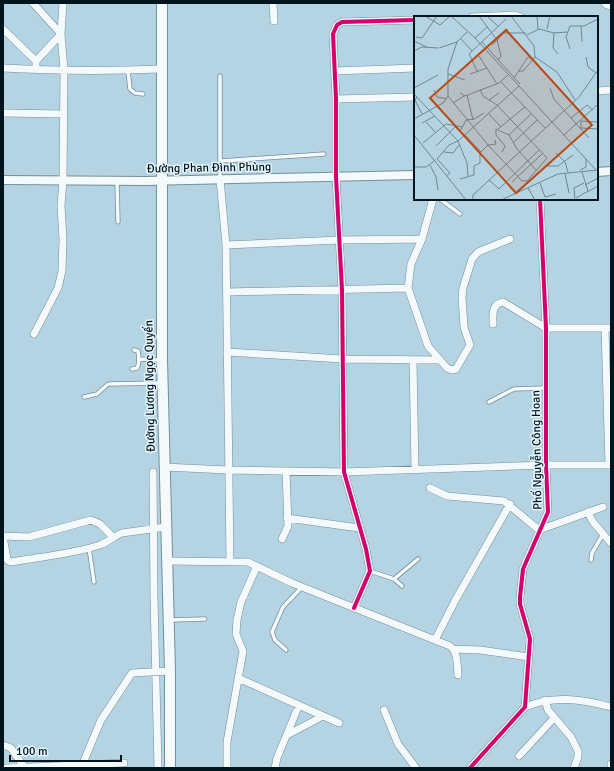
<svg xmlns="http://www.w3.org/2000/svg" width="614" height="771" font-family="Signika,sans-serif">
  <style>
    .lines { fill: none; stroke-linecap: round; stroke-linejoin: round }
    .service-casing { stroke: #758e9a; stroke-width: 5 }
    .minor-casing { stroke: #758e9a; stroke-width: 8 }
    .tertiary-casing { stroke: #758e9a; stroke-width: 10 }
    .secondary-casing { stroke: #758e9a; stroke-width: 12 }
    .trunk-casing { stroke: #758e9a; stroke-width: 12 }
    .service { stroke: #f4f9fb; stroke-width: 3.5 }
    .minor { stroke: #f4f9fb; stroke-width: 7 }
    .tertiary { stroke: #f4f9fb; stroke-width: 8 }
    .secondary { stroke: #f4f9fb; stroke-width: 10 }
    .trunk { stroke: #f4f9fb; stroke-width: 11 }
    .cycleway-casing { stroke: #e4f5fe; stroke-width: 6 }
    .cycleway { stroke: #d6006c; stroke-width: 4 }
    .labels { text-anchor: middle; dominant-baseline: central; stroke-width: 3; stroke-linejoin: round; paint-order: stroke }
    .street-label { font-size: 12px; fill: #00141e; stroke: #e4f5fe }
    .inset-road { fill: none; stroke: #6d8794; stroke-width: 1 }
    .view { fill: #ba4b10; fill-opacity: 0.15; stroke: #ba4b10; stroke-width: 2 }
    .inset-edge { fill: none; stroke: #00141e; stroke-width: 2 }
  </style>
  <rect width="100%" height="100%" fill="#b5d4e3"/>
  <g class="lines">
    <defs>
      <path id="service" d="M128,71L130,89L135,93L143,94
        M221,161L324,154
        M220,178V76
        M117,182L118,222
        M440,199L460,214
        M139,359L161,360
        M132,369L137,368C140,363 139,357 138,351L134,350
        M84,397L97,394L107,385L109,384L161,383
        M489,402L514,389L546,388
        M89,548L94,582
        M591,560L592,553L603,534
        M370,571L394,579L402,586
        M394,579L418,559
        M170,620L205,619
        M286,650L275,640L272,632L283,607L302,587"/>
      <path id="minor" d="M33,3L61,34L36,61
        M273,3L274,21
        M472,17L515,15L521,17
        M3,29L36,61V65
        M3,68C56,71 109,71 162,69
        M335,71L415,68
        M597,91L611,90
        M336,99L415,97
        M3,113L64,114
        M220,179L226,245L230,561
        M433,199L422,239L411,264L408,288L428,346L447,368L452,370L456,369L470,345L464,327L462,297L463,288L472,259L478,252L510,239
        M226,245L340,240L422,239
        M227,292L408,288
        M493,324C493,315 491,304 503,302L546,328H611
        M605,328L609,465
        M34,334L58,288L62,271L63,240L61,205L63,181L64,70L61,34L63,3
        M227,352L343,359L440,360
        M413,360L415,469
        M164,467L228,470L344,472L546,465H611
        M153,472L154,597L158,768
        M430,488L447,496L504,501L539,530L603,507
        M588,512L593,522L611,543
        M287,518L359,528
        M3,536L7,559L8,561L11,562C39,557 73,554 100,545C108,542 114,536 122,533L166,527
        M3,536L29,537L91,520L100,524L113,537
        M282,539L288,526L286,471
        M167,561L248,562L292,583L450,646C458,652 457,665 458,675
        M354,608L370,571L366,549L344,472L342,290L336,177V99L333,34L337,25L342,22L415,20
        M435,640L456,599L510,504
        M453,649L480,650L529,657
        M238,678L339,723
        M545,700L548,710L571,737L578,751V757L574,768
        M525,707C553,695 582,699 611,707
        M384,710L398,744L416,768
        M287,735L323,716
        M3,745L11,748L24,767
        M519,756L554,718
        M611,765V764
        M227,766V742L243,651L236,634L237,620L241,602L257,566
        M6,768L124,763
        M81,768L101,720L132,673L170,671
        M275,768L277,758L299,705
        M470,768L525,707L530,639L520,604V597L523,569L548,512L546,465V328L540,199"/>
      <path id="tertiary" d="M597,172L611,171
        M3,180L146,181L415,175"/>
      <path id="secondary" d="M162,3V360L170,671V768"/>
      <path id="trunk" d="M607,3L611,4"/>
    </defs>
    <use href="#service" class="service-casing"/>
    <use href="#minor" class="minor-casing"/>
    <use href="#tertiary" class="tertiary-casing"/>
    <use href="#secondary" class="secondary-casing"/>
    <use href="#trunk" class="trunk-casing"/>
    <use href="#service" class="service"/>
    <use href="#minor" class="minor"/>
    <use href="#tertiary" class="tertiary"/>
    <use href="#secondary" class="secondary"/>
    <use href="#trunk" class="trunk"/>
    <defs>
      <path id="cycleway" d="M354,608L370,571L366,549L344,472L342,290L336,177V99L333,34L337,25L342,22L415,20
        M470,768L525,707L530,639L520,604V597L523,569L548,512L546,465V328L540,199"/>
    </defs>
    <use href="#cycleway" class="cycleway-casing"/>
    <use href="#cycleway" class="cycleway"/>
  </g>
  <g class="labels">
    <g class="street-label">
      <text transform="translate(209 168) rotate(-1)">Đường Phan Đình Phùng</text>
      <text transform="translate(150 386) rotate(-91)">Đường Lương Ngọc Quyến</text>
      <text transform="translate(537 450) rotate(-91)">Phố Nguyễn Công Hoan</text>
    </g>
  </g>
  <g transform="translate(414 16)">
    <rect width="184" height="184" fill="#b5d4e3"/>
    <path class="inset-road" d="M11,0L26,9L36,0M37,0L61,22L182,154M65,0L83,24L87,40L84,44M73,0L85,11M97,0L120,30L121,41L143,56L161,84M123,0L124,13M167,10L168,26M133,13L136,0M90,17H112M140,17L139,32L144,38M113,19L125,13L140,17L153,16M2,21L8,22L23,0M61,22L73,11M47,23L58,35M0,25L13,31M43,26L34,53V80L74,129L108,165H113L133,142L83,89L69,80L66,73M68,26L106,68M78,29L94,13M25,32L43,26L53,16M156,33L152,21L156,10H170L184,3M0,35L8,31L24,32M65,40L83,68M172,41L174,51L182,57M63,55L55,38L92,3M104,55H109L121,41M34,58L51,64M56,58L73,52M100,62L114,41L118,43M87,66L131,112M0,72L24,59M136,72L140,83L175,122M20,74L23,81L33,83M46,77L51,80L85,67L94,59M0,78L44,125L105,70M53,79L59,104M3,81L1,84L8,98M75,84L85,77M39,87L50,80M74,97L87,111M157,102L173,89L179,94M0,103L29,87L34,80M166,105L184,106M12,106L22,117M167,106V112L184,113M8,107L21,100M84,113L111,91M47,114L52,104L60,103L70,97M0,119L52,184M51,119L67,136M95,119L117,98M150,119L184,88M9,127L32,108L48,111M99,127L123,104M22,130L42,110M30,136L39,137L45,129M88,136L91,130L82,119V113L95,119L103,133L123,155M142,137L151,146L154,156M16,149L22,161L24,174M133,150H144L159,139M0,151H12L20,145M166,154L172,151V143M151,158L155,177M32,160L36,157L23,143L35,129L44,125L53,147L54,160M46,163L60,159V150L66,147V137L74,129L82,128L81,124M75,164L85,173L125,134M98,166L128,138M126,167L131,181L142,178M171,169L184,162M114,172L121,184M173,176L184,170M162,182L174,175L168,156M59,184V179L165,81L184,54M87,184L144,158L184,154M161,184L160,172L170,167"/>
    <path class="view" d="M92,14L178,109L102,177L16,82Z"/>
    <rect width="184" height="184" class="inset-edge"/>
  </g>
  <rect width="614" height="771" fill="none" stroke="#00141e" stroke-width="8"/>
  <path d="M10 755v6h111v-6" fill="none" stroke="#00141e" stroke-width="2"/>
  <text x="16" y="755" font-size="12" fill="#00141e" stroke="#e4f5fe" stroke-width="3" paint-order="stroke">100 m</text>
</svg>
